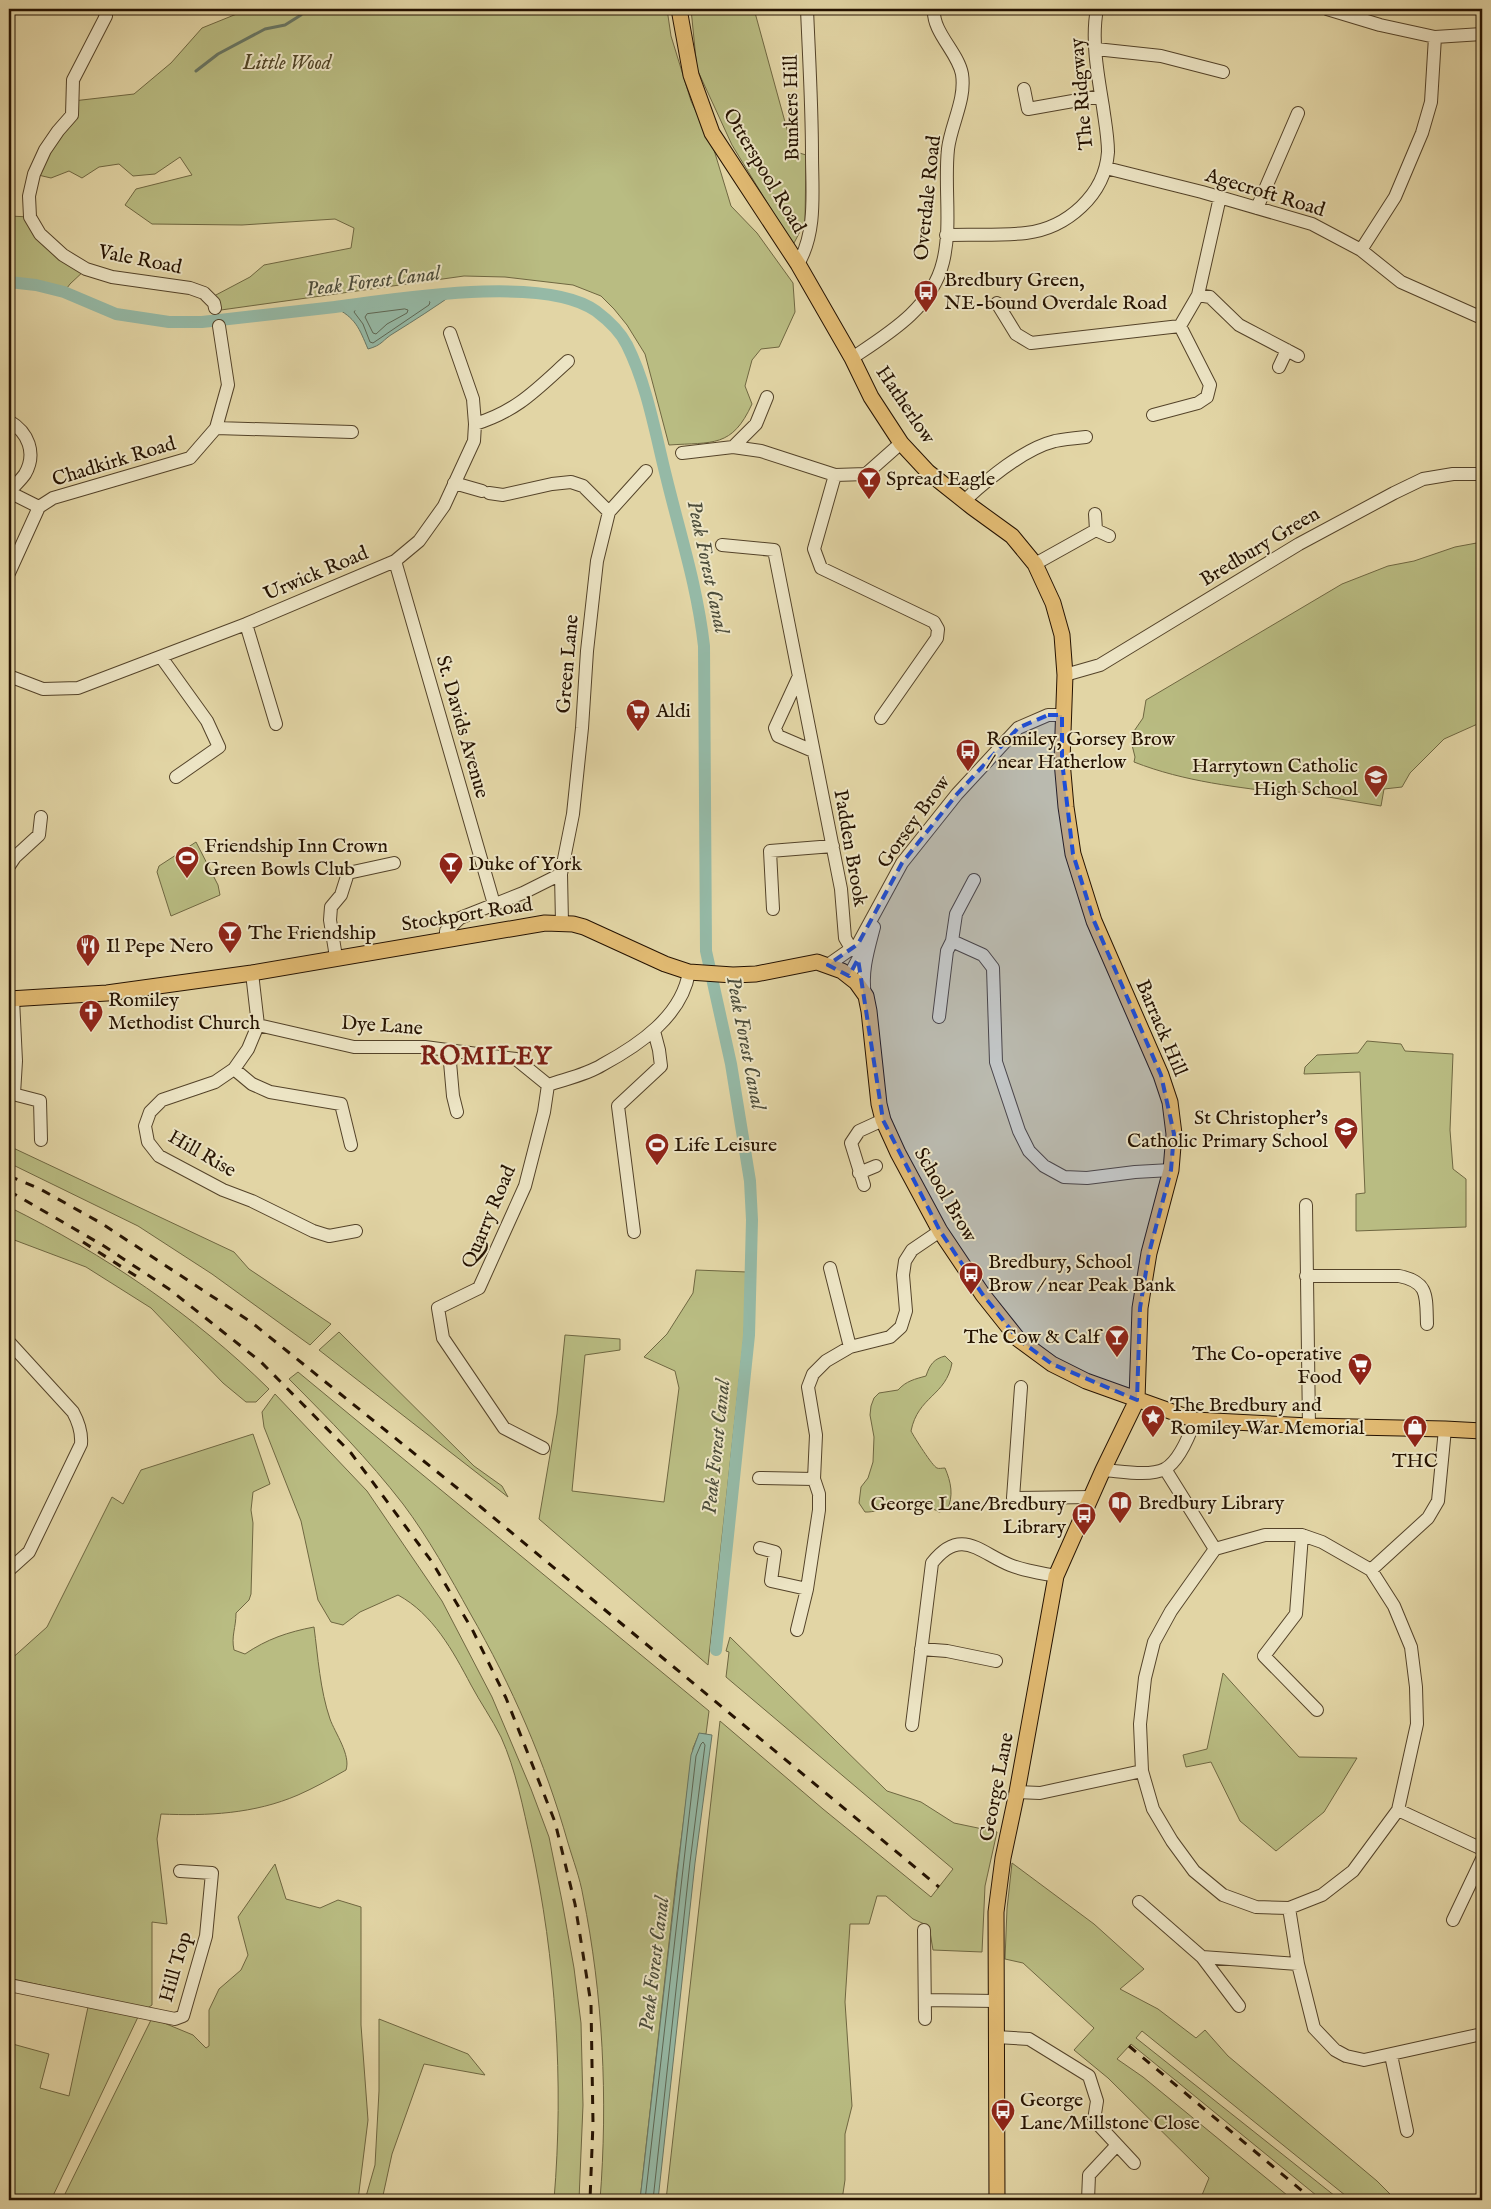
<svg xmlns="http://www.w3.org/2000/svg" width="1491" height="2209" font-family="'IM FELL English',serif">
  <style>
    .green { fill: #b9bc82; stroke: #6f6741 }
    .water { fill: #95b9a6; stroke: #687664 }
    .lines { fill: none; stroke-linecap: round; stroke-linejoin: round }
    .shore { stroke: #5d6653; stroke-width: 1 }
    .stream { stroke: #687664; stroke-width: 3 }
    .canal { stroke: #95b9a6; stroke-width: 12 }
    .minor-casing { stroke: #544329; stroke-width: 14 }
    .major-casing { stroke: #251200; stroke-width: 17 }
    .minor { stroke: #ece4c4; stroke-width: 12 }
    .major { stroke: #e1ba72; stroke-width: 15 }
    .rail { stroke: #251200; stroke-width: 3; stroke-dasharray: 9 9; stroke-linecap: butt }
    .marked { fill: #1d4ed8; fill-opacity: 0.2; stroke: #1d4ed8; stroke-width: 4; stroke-dasharray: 10 6; stroke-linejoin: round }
    .labels { text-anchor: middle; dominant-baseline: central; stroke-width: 4; stroke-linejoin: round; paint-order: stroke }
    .park-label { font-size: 20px; font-style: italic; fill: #514527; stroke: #ece4c4 }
    .street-label { font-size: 20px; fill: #251200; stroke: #ece4c4 }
    .poi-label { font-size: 20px; fill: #251200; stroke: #ece4c4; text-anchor: start }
    .water-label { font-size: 21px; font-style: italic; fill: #4c4c3a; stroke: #ece4c4 }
    .district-label { font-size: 25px; font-weight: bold; letter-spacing: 1px; fill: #7a1f14; stroke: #ece4c4 }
  </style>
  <rect width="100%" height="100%" fill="#e2d5a5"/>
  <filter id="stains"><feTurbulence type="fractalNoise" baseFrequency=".004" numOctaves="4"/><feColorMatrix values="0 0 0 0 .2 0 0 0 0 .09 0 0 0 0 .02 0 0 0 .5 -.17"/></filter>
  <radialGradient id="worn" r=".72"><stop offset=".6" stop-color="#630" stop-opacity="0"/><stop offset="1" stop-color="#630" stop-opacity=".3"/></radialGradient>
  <path class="green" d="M249,9H667L671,36L691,101L714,150L731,206L757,233L793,283L795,312L779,347L761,349L752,360L745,386L752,404C732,448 713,442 669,445L645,354L627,325L614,309L601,296L573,285L505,277L464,276L221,310L214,296L250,277L264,265L351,248L354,228L335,219L242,225L152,224L125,205L136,189L192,175L180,157L155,174L133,176L119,164L99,167L82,178L69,171L51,178L34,174L73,101L134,94L171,63L202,28Z
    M691,9H754L793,151L806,155L805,222L793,245L732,145L697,69Z
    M9,216L30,217L86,269L70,284L64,292L36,285L9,282Z
    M1482,542V722L1444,739L1410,773L1402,787L1384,789L1381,806L1299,792L1291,794C1237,787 1185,782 1134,762L1135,757L1132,745V734L1143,718L1146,700L1342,584L1388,566L1414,561L1455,547Z
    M196,842L218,885L220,895L171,916L157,872L159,866Z
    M1367,1041L1401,1044L1405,1051L1453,1054L1450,1130L1453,1169L1466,1179V1227L1356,1231V1194L1365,1193L1360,1072L1304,1074L1305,1067L1317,1055L1358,1053Z
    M9,1146L234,1252L249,1269L331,1324L310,1345L212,1274L138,1226L9,1163Z
    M9,1207C104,1254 194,1315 269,1389L256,1402H246L223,1383L151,1308L86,1267L9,1238Z
    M696,1270L747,1272L744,1337L708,1665L539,1519L557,1414L565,1335L620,1339V1350L585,1355L572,1491L664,1502L679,1388L675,1371L644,1357L667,1334L693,1293Z
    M339,1332L474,1466L502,1486L508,1497L319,1350Z
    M945,1356L952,1363C946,1396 918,1396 911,1431C914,1437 933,1467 937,1468C939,1469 942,1468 945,1468C951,1482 954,1496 947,1510L939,1512C933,1508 930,1509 924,1508C921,1507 919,1504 917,1503C904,1498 881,1513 865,1512L859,1503L861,1487L868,1478L873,1462L874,1437L870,1415L871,1406L874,1398L879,1393L898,1390C906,1381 915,1379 926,1376C930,1364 934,1359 945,1356Z
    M298,1372L709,1711L706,1734H699L693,1748L677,1872L640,2200H600C608,2100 603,1994 583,1896C580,1878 573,1860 568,1843C545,1762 512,1686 470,1613C450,1577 428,1537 403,1504C369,1460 329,1419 289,1379Z
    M275,1394L367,1491L442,1601L492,1697L531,1789L549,1837L562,1901L574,1968L581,2023L583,2105L579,2200H554C564,2081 556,1960 531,1843C523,1808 516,1770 501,1737C492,1719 480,1702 471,1685C453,1651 433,1614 398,1595L360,1612L343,1625L331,1622L318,1600L301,1521L264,1427L262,1412Z
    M253,1434L270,1484L253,1492L251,1510L253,1523L251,1594L249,1600L236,1613C236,1628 231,1636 234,1650L245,1654C267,1639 288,1632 314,1627C318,1657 320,1690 330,1719C335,1733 351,1755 346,1770C330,1779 314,1788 298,1795C254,1814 207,1816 161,1814L157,1839L167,1924L152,1922V2005L146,2009L9,1978V1661L47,1627L112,1497L123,1504L141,1470Z
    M730,1637L887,1791L921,1802L954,1823L997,1832L985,1886L982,1952L933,1950L929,1926L913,1919L886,1896H877L869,1924H850L845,2002L852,2106L845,2134V2180L842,2200H666L720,1721L823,1809L931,1897L953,1869L726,1677L729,1652L726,1651Z
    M1223,1673L1299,1757L1357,1758L1324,1812L1276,1851L1240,1821L1211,1762L1186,1767L1183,1755L1207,1749Z
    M1012,1863L1094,1924L1144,1969L1120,1989L1158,2009L1196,2038L1205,2030L1228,2056L1377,2181L1396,2200H1351L1142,2031L1136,2038L1340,2200H1322L1131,2044L1117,2059L1143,2077L1293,2200H1200L1209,2178L1108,2078L1074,2050L1094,2028L1023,1963L1005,1959L1007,1909Z
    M275,1864L286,1899L320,1908L338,1900L361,1907V2025L368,2120L358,2200H62L152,2018L193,2035L206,2048L209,2046V2010L219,1989L241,1970L248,1955L238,1917Z
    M88,2007L138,2017L51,2200H9V2043L49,2054L40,2088L69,2096Z
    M379,2019L468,2054L485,2075L424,2064L392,2154L382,2200H365L375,2165L379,2091Z"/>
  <path class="water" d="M455,293C435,307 415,320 394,333C382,340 383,345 368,349C359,328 356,318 334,307L414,296Z
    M699,1733L712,1735L695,1863L658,2200H640L691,1755Z"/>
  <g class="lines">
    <path class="shore" d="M428,300L430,302L429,305L373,343L370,342L363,324L354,312L356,309Z
      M405,309L408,310L407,313L387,324L376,334L373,333L365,317L367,314Z
      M645,2200L696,1756L701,1744L703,1742L705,1745L690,1862L653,2200"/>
    <path class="stream" d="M196,71L218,54L265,29L285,25L301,15L305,9"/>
    <path class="canal" d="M9,282L36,285L64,292L116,314L169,322H202C246,317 291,312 335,307C396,299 545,274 596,311C608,320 620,331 627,345C647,385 655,432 666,476C680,534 697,585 704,646L706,951L731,1064L750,1181L752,1220L749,1335L716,1650"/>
    <defs>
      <path id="minor" d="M103,9L106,16L73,80L72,115L58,131L45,150L34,174L29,196L30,217L40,234L63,255L86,269L112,277L190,288L204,293L214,303L215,308
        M1327,9L1380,25L1435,37L1482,34
        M1096,49L1161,56L1223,72
        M1024,89L1028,109L1101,96
        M1106,168L1202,192L1312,224L1361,250L1401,282L1482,318
        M1257,208L1298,113
        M946,235C972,234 999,236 1026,233C1067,228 1105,195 1108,152C1108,137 1105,122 1103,107C1098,76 1091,40 1097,9
        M1361,250L1395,197L1422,133L1431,102L1435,37
        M798,264C817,232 812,191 812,155C812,106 809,58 807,9
        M1198,295L1210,297L1239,325L1298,356
        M997,303L1016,334L1031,343L1180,326L1198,295L1220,197
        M852,358C888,334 932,308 943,262C952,226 944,186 948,149C951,124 966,100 962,74C958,52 932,32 934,9
        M1279,367L1287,350
        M1153,415L1198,403L1207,397L1210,385L1180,326
        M9,421C28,432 37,453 25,474C21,480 14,486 9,492
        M475,424C517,411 536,390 568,361
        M216,428L352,432
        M733,447L756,424L767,397
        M682,453L733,447L761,451L835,475L866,474L901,443
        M835,475L814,549L821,568L934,622L938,629L937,638L881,718
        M454,483L482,491
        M9,492L39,507
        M489,493L503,495L552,484L571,482L583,486L609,512
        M964,501C988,479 1023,449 1055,441C1065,439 1076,438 1086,437
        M1095,514L1096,530L1109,536
        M722,545L774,550L841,889L845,938L852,950
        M395,561L494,904
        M1035,564L1096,530
        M9,573L39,507L53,498L190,458L216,428L228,385L219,326
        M246,624L276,724
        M161,657L207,721L219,747L176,777
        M1065,675L1100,665L1299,544L1394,493L1423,479L1453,474H1482
        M9,676L43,689L78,688L246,624L395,561L419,541L444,506L474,441L475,424L473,399L450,333
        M799,676L775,728L778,736L813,751
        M9,866L15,857L39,835L41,817
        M773,909L770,851L833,846
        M562,923L561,874L573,814L582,728L587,651L597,561L609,512L646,471
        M446,939V931L460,918L523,893L561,874
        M952,941L983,955L993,968L996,1062L1019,1131L1029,1151L1044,1166L1064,1177L1087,1178L1135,1172L1171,1170
        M336,957L330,920L331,907L341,895L348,873L394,863
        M828,965L858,944L902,863L957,794L1018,728L1048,715H1062
        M252,973L258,1025L354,1047H425L516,1059L548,1085
        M849,976L864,948
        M865,995C861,972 868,950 874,927
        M13,999L16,1061L14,1094
        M939,1017L947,951L952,941L956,914L974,880
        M258,1025L248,1049L234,1069L215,1082L162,1100L150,1112L145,1126L148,1142L159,1156L223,1190L252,1201L313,1231L329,1236L356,1231
        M449,1051L453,1096L457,1112
        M234,1069L252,1084L270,1092L341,1104L351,1145
        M548,1085C565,1079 586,1075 602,1065C639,1045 682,1016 689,972
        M9,1093L40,1101L41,1140
        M859,1173L876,1166
        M864,1185L851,1143L859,1131L883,1120
        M1306,1205L1309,1426
        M634,1232L618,1106L661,1066L659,1050L654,1031
        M830,1268L850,1347
        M1306,1276H1399C1429,1282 1426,1296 1427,1324
        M9,1342L73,1412C79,1423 82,1432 81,1444L29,1552L9,1570
        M1021,1387L1013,1498L1092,1497
        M543,1448L504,1428L443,1338L438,1308L479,1288L525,1186L544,1112L548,1085
        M1165,1469L1215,1549
        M1103,1470C1120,1471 1149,1477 1165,1469C1179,1461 1190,1434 1195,1420
        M759,1478L814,1479
        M1302,1535L1296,1614L1264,1656L1317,1710
        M760,1548L775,1552L771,1581L807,1589
        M1371,1570L1428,1518L1438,1501L1445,1429
        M797,1630L807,1589L819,1510V1494L814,1479L816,1435L808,1387L813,1374L826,1361L850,1347L890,1337L901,1327L906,1311L903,1275L905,1261L912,1250L940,1231
        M921,1649L947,1651L996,1661
        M912,1725L932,1563C961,1526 980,1553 1010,1565C1025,1571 1041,1573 1056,1576
        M1017,1792L1040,1793L1142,1771L1140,1724L1145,1678L1154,1642L1171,1611L1215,1549L1265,1535H1302L1322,1542L1371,1570L1394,1606L1411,1647L1416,1687L1417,1724L1398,1810L1353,1871L1322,1895L1289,1908L1256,1907L1223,1895L1194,1871L1172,1841L1153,1809L1142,1771
        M1398,1810L1482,1849
        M1139,1902L1202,1957L1239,2006
        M1289,1908L1298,1964L1314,2028L1335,2050L1346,2056L1364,2060L1482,2034
        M1453,1920L1482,1859
        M924,1930L925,2019
        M1202,1957L1298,1964
        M9,1985L175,2019L183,2016L206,1936L212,1873L180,1871
        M925,2000L996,2001
        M996,2037L1029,2039L1089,2076L1097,2101L1094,2120L1134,2163
        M1391,2055L1407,2131
        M1088,2200L1089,2175L1117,2145"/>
      <path id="major" d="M679,9L691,75L712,133L798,264L852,358L871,397L901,443L928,472L972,507L1012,536L1035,564L1053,603L1062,635L1065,675L1062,761L1066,807L1073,854L1094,921L1161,1075L1170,1102L1174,1134L1171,1170L1149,1253L1140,1308L1137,1400L1103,1470L1056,1576L1017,1792L1003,1858L996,1912L997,2200
        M9,999L107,993L252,973L545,923L573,924L584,927L665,964L689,972L733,975L756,974L817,962L842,971L856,982L866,996L869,1011L879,1104L883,1120L898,1153L940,1231L983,1295L1018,1339L1052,1364L1086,1381L1195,1420L1309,1426L1445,1429L1482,1431"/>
    </defs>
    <use href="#minor" class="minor-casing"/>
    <use href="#major" class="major-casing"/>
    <use href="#minor" class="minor"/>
    <use href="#major" class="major"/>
    <path class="rail" d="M9,1176L40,1189L101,1223L251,1322L482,1508L939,1887
      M9,1191L104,1246L169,1289L261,1362L351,1453L432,1562L472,1629L506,1698L555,1822L575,1904L591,2004L593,2123L590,2200
      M83,1242L142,1280
      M1129,2046L1313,2200"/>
  </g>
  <path class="marked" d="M1048,715H1062V761L1073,854L1094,921L1161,1075L1174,1134L1171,1170L1149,1253L1140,1308L1137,1400L1052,1364L1018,1339L983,1295L940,1231L883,1120L858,959L849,976L828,965L858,944L902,863L957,794L1018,728Z"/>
  <defs>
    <symbol id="bus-pin" viewBox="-11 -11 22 30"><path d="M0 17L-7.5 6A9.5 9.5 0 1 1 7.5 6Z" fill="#8f2418" stroke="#ece4c4"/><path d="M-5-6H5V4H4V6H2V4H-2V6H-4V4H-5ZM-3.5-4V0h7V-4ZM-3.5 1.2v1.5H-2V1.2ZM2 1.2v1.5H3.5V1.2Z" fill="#fff"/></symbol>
    <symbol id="bar-pin" viewBox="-11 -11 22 30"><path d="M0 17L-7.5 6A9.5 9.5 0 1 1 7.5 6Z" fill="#8f2418" stroke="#ece4c4"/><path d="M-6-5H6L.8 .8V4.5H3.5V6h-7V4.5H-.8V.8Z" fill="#fff"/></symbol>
    <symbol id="supermarket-pin" viewBox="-11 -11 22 30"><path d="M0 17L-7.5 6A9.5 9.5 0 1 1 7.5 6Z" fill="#8f2418" stroke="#ece4c4"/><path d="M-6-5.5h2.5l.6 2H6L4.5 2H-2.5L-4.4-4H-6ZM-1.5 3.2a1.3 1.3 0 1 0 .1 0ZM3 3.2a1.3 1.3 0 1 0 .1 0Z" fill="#fff"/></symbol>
    <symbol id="school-pin" viewBox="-11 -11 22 30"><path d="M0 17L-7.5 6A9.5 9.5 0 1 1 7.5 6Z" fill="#8f2418" stroke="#ece4c4"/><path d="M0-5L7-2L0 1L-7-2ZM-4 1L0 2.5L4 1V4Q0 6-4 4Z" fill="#fff"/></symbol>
    <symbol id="stadium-pin" viewBox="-11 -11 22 30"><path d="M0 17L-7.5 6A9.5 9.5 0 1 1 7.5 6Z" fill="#8f2418" stroke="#ece4c4"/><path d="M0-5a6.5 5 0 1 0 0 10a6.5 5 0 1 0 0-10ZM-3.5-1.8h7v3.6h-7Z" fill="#fff"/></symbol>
    <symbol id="restaurant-pin" viewBox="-11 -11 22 30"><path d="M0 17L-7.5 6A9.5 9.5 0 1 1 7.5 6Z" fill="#8f2418" stroke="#ece4c4"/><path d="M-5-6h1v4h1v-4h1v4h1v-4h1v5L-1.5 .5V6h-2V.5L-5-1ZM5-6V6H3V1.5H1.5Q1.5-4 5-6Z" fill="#fff"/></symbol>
    <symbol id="church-pin" viewBox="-11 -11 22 30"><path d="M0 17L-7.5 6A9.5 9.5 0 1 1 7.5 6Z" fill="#8f2418" stroke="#ece4c4"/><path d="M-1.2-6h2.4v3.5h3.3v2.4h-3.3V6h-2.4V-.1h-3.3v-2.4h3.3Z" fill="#fff"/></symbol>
    <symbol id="sight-pin" viewBox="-11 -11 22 30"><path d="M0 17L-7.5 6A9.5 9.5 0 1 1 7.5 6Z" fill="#8f2418" stroke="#ece4c4"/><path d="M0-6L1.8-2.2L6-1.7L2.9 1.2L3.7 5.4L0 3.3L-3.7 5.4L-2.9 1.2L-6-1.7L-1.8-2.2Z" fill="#fff"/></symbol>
    <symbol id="shop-pin" viewBox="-11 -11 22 30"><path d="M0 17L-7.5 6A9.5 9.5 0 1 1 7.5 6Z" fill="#8f2418" stroke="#ece4c4"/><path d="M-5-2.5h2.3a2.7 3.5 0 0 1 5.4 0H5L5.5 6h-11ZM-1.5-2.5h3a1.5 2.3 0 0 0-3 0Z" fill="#fff"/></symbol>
    <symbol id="library-pin" viewBox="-11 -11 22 30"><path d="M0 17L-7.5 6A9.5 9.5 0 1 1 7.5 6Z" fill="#8f2418" stroke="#ece4c4"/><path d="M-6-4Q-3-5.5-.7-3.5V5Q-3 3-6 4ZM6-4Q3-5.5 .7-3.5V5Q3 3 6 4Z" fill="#fff"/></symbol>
  </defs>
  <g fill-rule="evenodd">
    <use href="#bus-pin" x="912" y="278" width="28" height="38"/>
    <use href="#bar-pin" x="855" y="465" width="28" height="38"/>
    <use href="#supermarket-pin" x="624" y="697" width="28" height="38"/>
    <use href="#bus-pin" x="954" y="737" width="28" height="38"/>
    <use href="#school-pin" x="1362" y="763" width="28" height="38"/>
    <use href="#stadium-pin" x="173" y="844" width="28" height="38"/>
    <use href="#bar-pin" x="437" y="850" width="28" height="38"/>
    <use href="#bar-pin" x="216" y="919" width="28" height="38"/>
    <use href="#restaurant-pin" x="74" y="932" width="28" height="38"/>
    <use href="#church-pin" x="77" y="998" width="28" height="38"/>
    <use href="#school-pin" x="1332" y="1115" width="28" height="38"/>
    <use href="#stadium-pin" x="643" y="1131" width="28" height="38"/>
    <use href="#bus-pin" x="957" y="1260" width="28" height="38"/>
    <use href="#bar-pin" x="1103" y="1323" width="28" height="38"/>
    <use href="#supermarket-pin" x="1346" y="1351" width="28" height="38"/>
    <use href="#sight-pin" x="1139" y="1403" width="28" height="38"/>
    <use href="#shop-pin" x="1401" y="1413" width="28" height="38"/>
    <use href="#library-pin" x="1106" y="1489" width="28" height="38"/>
    <use href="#bus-pin" x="1070" y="1501" width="28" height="38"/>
    <use href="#bus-pin" x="989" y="2097" width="28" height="38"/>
  </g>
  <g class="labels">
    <g class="park-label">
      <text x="287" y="63">Little Wood</text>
    </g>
    <g class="street-label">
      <text transform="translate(1082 94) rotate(-95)">The Ridgway</text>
      <text transform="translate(792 108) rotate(-91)">Bunkers Hill</text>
      <text transform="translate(764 171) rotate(59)">Otterspool Road</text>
      <text transform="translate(1265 193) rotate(17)">Agecroft Road</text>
      <text transform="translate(928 198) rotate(-84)">Overdale Road</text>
      <text transform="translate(140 260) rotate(11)">Vale Road</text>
      <text transform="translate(905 405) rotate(56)">Hatherlow</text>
      <text transform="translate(114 462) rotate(-17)">Chadkirk Road</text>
      <text transform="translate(1260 547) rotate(-31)">Bredbury Green</text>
      <text transform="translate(316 574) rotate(-23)">Urwick Road</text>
      <text transform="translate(568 664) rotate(-85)">Green Lane</text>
      <text transform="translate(462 727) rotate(74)">St. Davids Avenue</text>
      <text transform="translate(914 822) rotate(-54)">Gorsey Brow</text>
      <text transform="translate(850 848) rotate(80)">Padden Brook</text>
      <text transform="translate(467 915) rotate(-9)">Stockport Road</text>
      <text transform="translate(382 1026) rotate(4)">Dye Lane</text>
      <text transform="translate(1161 1028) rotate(67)">Barrack Hill</text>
      <text transform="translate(202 1154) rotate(30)">Hill Rise</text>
      <text transform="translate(945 1195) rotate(60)">School Brow</text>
      <text transform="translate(489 1217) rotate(-67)">Quarry Road</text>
      <text transform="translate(997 1787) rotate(-79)">George Lane</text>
      <text transform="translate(176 1967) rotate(-74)">Hill Top</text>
    </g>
    <g class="poi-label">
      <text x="944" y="280">Bredbury Green,<tspan x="944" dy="23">NE-bound Overdale Road</tspan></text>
      <text x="886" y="479">Spread Eagle</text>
      <text x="656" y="711">Aldi</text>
      <text x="986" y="739">Romiley, Gorsey Brow<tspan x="986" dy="23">/ near Hatherlow</tspan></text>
      <text x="1358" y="766" text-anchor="end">Harrytown Catholic<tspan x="1358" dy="23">High School</tspan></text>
      <text x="204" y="846">Friendship Inn Crown<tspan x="204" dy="23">Green Bowls Club</tspan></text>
      <text x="468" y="864">Duke of York</text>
      <text x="248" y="933">The Friendship</text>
      <text x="106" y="946">Il Pepe Nero</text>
      <text x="108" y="1000">Romiley<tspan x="108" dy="23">Methodist Church</tspan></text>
      <text x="1328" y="1118" text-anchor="end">St Christopher's<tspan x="1328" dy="23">Catholic Primary School</tspan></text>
      <text x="674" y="1145">Life Leisure</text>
      <text x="988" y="1262">Bredbury, School<tspan x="988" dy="23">Brow / near Peak Bank</tspan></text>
      <text x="1100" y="1337" text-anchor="end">The Cow &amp; Calf</text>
      <text x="1342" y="1354" text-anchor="end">The Co-operative<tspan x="1342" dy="23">Food</tspan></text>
      <text x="1170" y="1405">The Bredbury and<tspan x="1170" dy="23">Romiley War Memorial</tspan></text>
      <text x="1415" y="1461" text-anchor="middle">THC</text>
      <text x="1138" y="1503">Bredbury Library</text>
      <text x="1066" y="1504" text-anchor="end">George Lane/Bredbury<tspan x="1066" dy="23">Library</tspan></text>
      <text x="1020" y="2100">George<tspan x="1020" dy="23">Lane/Millstone Close</tspan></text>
    </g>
    <g class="water-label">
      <text transform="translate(373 282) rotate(-7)">Peak Forest Canal</text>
      <text transform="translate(707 567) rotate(78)">Peak Forest Canal</text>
      <text transform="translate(745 1043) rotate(79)">Peak Forest Canal</text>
      <text transform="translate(717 1447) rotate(-84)">Peak Forest Canal</text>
      <text transform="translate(655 1964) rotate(-83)">Peak Forest Canal</text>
    </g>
    <g class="district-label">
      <text x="486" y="1057">ROMILEY</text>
    </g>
  </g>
  <rect width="1491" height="2209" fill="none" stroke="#e2d5a5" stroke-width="30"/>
  <rect x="10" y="10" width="1471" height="2189" fill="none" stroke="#251200" stroke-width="2.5"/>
  <rect x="15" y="15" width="1461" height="2179" fill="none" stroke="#251200"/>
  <rect width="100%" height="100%" filter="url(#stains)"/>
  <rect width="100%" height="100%" fill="url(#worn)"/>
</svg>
